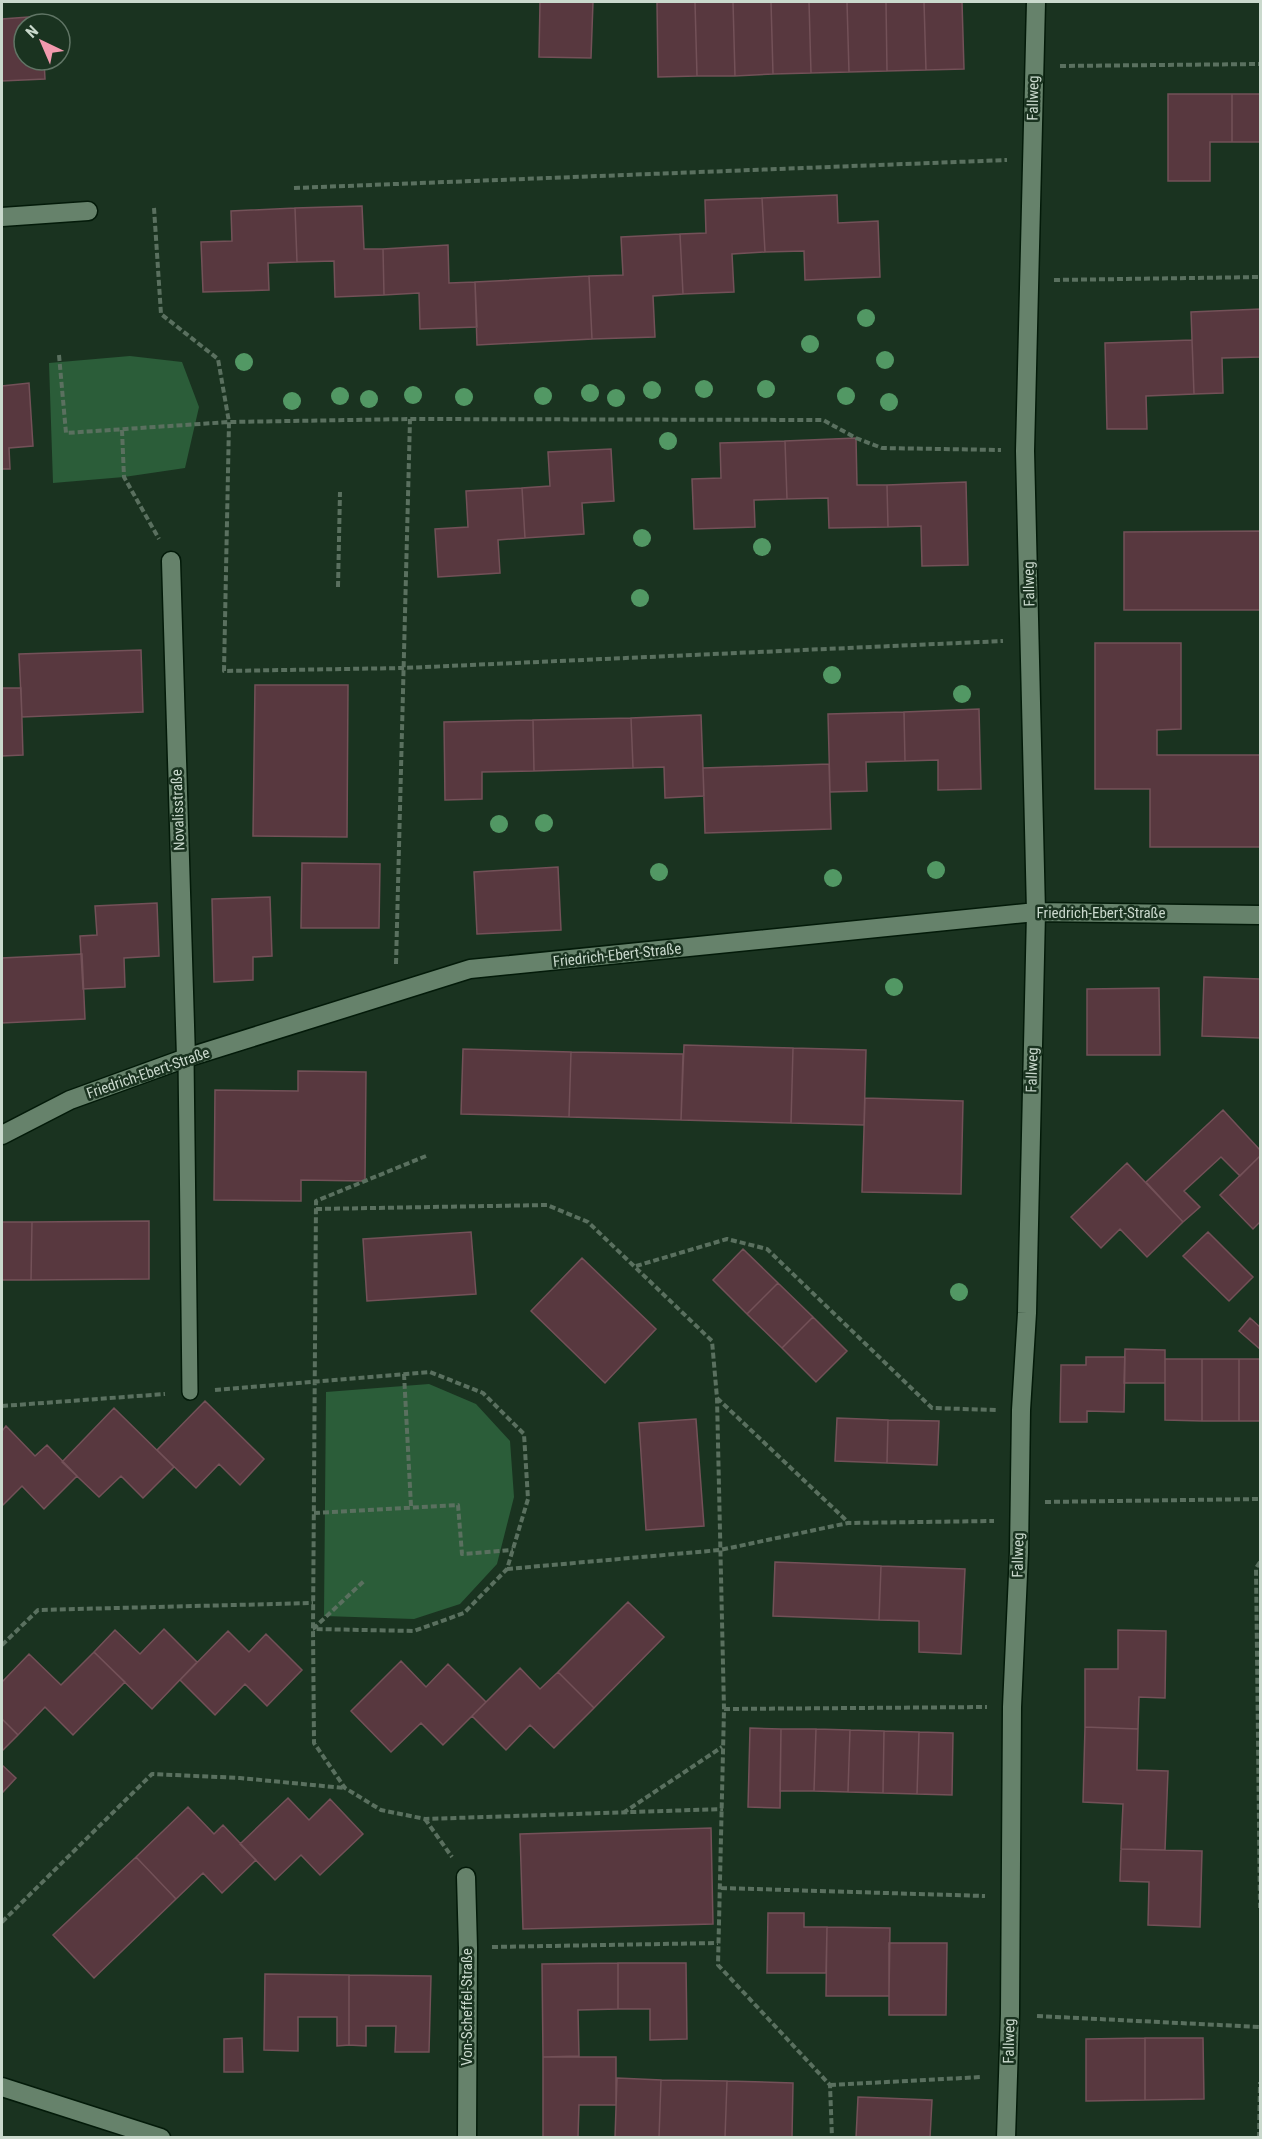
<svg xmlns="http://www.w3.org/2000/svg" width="1262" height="2139" font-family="'Roboto Condensed',sans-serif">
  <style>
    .green { fill: #2b5d39 }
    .building { fill: #58383f; stroke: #735158; stroke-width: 1.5 }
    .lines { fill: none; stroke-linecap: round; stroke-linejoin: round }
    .lane-casing { stroke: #031a09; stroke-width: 18 }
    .street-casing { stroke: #031a09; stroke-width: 21 }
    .path { stroke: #5a705f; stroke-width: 4; stroke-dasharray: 6 3; stroke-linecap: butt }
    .lane { stroke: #66826b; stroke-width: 15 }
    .street { stroke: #66826b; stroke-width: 18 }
    .tree { fill: #529864 }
    .labels { text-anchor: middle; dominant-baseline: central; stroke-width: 5; stroke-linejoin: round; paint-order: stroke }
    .street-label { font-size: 15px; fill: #cad9cd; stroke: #1a3320 }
  </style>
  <rect width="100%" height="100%" fill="#1a3320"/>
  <path class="green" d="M130,356L182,362L199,407L185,468L124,477L53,483L49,363Z
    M429,1384L476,1404L510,1441L514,1497L497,1564L460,1604L414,1619L324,1616L326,1392Z"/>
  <path class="building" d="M540,2H593L591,58L539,57Z
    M657,2H695L697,76L658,77Z
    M695,2H733L735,76H697Z
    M733,2H771L773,74L735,76Z
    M771,2H809L811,73L773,74Z
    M809,2H847L849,72L811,73Z
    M847,2H886L887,71L849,72Z
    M886,2H924L926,70L887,71Z
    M924,2H962L964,69L926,70Z
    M42,16V24H24V60H44L45,79L2,81V19Z
    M1168,94H1232V142H1210V181H1168Z
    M1232,94H1260V142H1232Z
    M837,195L838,223L878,221L880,277L805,280L804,251L765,252L762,198Z
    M762,198L765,252L732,254L734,292L683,294L680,234L706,233L705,200Z
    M362,206L364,249H383L384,295L335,297L334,261L297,262L295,208Z
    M295,208L297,262L268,263L269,290L203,292L201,242L232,241L231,211Z
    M680,234L683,294L653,296L655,337L592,339L589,276L623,275L621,237Z
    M448,245L449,283L475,282L477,327L420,329L419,293L384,295L383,249Z
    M589,276L592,339L477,345L475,282Z
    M1260,309V357L1222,358L1223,393L1194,394L1191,312Z
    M1192,340L1194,394L1146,396L1147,429H1107L1105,343Z
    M29,383L33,446L9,448L10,469H2V386Z
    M856,438L857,485H887L888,527L829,528L828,498L787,499L785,441Z
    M785,441L787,499L754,500L755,527L694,529L692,479L721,478L720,443Z
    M611,449L614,501L582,503L584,534L525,538L522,488L550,486L548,452Z
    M966,482L968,565L922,566L921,526L888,527L887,485Z
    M522,488L525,538L498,540L500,573L438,577L435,529L468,527L466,491Z
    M1260,531V610H1124V532Z
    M1095,643H1181V729L1157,730V755H1260V847H1150V789H1095Z
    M141,650L143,712L22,717L19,654Z
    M255,685H348L347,837L253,836Z
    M2,688H21L23,755L2,756Z
    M979,709L981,789L938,790V760L905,761L904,712Z
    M904,712L905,761L866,762L867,791L830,792L828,714Z
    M701,715L704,796L665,798L664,767L633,768L631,718Z
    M631,718L633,768L534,771L533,720Z
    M533,720L534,771L482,772V799L445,800L444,722Z
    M829,764L831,829L705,833L703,768Z
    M302,863L380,864L379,928H301Z
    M558,867L561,930L477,934L474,872Z
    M270,897L272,956L253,957V980L214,982L212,899Z
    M157,903L159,956L124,958L125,987L83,989L80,936L97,935L95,906Z
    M82,954L85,1019L2,1023V958Z
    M1204,977L1260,979V1038L1202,1036Z
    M1159,988L1160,1055H1087V989Z
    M684,1045L793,1048L791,1123L681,1120Z
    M793,1048L866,1050L864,1125L791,1123Z
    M463,1049L571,1052L569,1117L461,1114Z
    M571,1052L683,1054L681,1120L569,1117Z
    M298,1071L366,1072L365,1181L301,1180V1201L214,1200L215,1090L298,1091Z
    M865,1098L963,1101L961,1194L862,1192Z
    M1223,1110L1260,1150V1156L1240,1176L1221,1157L1184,1191L1200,1207L1183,1222L1146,1182Z
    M1260,1156V1222L1253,1229L1220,1195Z
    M1127,1163L1183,1222L1147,1257L1120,1229L1101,1248L1071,1217Z
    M149,1221V1279L31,1280L32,1222Z
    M2,1222H32L31,1280H2Z
    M471,1232L476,1294L367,1301L363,1239Z
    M1208,1232L1253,1277L1229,1301L1183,1256Z
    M743,1249L778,1283L747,1314L713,1280Z
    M582,1258L656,1329L605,1383L531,1311Z
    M778,1283L813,1317L782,1348L747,1314Z
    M813,1317L847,1351L816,1382L782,1348Z
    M1250,1318L1260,1327V1349L1239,1331Z
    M1125,1349L1165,1350V1383H1124Z
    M1086,1357H1125L1124,1412L1087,1411V1422H1060L1061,1365H1086Z
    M1165,1359H1202V1421L1165,1420Z
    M1202,1359H1239V1421H1202Z
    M1239,1359H1260V1421H1239Z
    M205,1401L264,1459L240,1485L219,1464L196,1488L157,1450Z
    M114,1408L174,1467L143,1498L121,1476L99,1497L62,1462Z
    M837,1418L888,1420L887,1463L835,1461Z
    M696,1419L704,1526L646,1530L639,1423Z
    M888,1420L939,1421L937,1465L887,1463Z
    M6,1426L35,1456L47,1445L77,1476L44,1509L22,1486L2,1506V1431Z
    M775,1562L881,1566L879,1620L773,1616Z
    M881,1566L965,1569L961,1654L919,1652V1621L879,1620Z
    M628,1602L664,1637L594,1708L558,1672Z
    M164,1629L197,1662L152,1709L94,1652L115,1630L140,1654Z
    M1118,1630L1166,1631L1165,1698L1139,1697L1138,1729L1085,1727V1669H1118Z
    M228,1631L249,1652L266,1634L302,1670L267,1706L245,1684L215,1715L180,1680Z
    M94,1652L125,1682L73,1735L45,1707L18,1735L2,1719V1682L29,1654L61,1685Z
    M401,1661L426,1687L448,1664L486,1702L443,1745L421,1723L391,1752L351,1711Z
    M520,1668L540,1689L558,1672L594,1708L554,1748L530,1725L506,1750L472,1716Z
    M2,1719L18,1735L2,1751Z
    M1085,1727L1138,1729L1137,1770L1168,1771L1165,1850L1121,1849L1123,1804L1083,1802Z
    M750,1728L781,1729L780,1808L748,1807Z
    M781,1729H816L814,1791H780Z
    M816,1729L850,1730L848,1792L814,1791Z
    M850,1730L884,1731L883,1793L848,1792Z
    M884,1731L919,1732L917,1794L883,1793Z
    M919,1732L953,1733L952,1795L917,1794Z
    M2,1765L16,1778L2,1793Z
    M288,1798L309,1820L330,1799L363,1834L320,1875L301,1855L275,1880L240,1844Z
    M188,1807L214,1834L223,1825L256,1860L222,1893L203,1873L176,1899L136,1857Z
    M711,1828L713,1924L523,1929L520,1834Z
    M1121,1849L1202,1851L1200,1927L1148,1925L1149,1882L1120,1881Z
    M136,1857L176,1899L94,1978L53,1935Z
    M768,1913H804V1927H827L826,1973H767Z
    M827,1927L890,1928L889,1996H826Z
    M889,1943H947L946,2015H889Z
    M618,1963H686L687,2039L650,2040V2009H618Z
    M618,1963V2009L578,2010L579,2056L543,2057L542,1964Z
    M265,1974L349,1975V2045L337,2046V2017H298V2051L264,2050Z
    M349,1975L431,1976L429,2052H395L396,2026H366V2046L349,2045Z
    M242,2038L243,2072H224V2039Z
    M1145,2038H1203L1204,2099L1145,2100Z
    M1145,2038V2100L1086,2101V2039Z
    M543,2057H616V2105H579L578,2137L543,2138Z
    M617,2078L661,2080L659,2138H615Z
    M661,2080L727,2081L725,2138H659Z
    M727,2081L793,2083L792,2138H725Z
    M858,2097L932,2100L930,2138H856Z"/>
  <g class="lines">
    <defs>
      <path id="lane" d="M186,1058L190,1392"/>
      <path id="street" d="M2,217L88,211
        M171,561L186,1058
        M2,1135L70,1100L186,1058L470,969L1036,912L1260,915
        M466,1877L468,1948L467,2138
        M2,2087L161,2138
        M1006,2138L1010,2014L1012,1707L1019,1552L1021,1410L1027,1313L1036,912L1025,451L1036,2"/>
    </defs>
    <use href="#lane" class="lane-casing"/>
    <use href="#street" class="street-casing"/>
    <path class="path" d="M1060,66L1260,64
      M294,188L1007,160
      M154,208L161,314L218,359L229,422L224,671L404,668L1003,641
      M1054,280L1260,277
      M59,355L66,433L229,422L410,419L823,420L856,438L882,448L1001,450
      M122,430L124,477L159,539
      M338,587L340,492
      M396,964L410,419
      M426,1156L316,1201L313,1629L314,1743L345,1788L381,1810L425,1819L723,1809
      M316,1209L547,1205L588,1222L712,1341L717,1398L724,1709L718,1965L830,2085L832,2138
      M636,1266L727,1239L767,1249L932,1408L997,1410
      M404,1374L411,1506
      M215,1390L430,1372L483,1393L524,1434L528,1499L507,1569L464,1613L414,1631L313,1629
      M717,1398L848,1522
      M2,1406L165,1394
      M1045,1502L1260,1499
      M314,1513L458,1505L462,1554L513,1550
      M1260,1562L1256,1568L1260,1908
      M507,1569L720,1550L848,1523L994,1521
      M313,1629L365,1580
      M2,1645L38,1610L313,1603
      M724,1709L987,1707
      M623,1813L722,1747
      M425,1819L452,1857
      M721,1888L985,1896
      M2,1922L152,1774L240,1778L344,1788
      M492,1947L718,1943
      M1037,2016L1260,2027
      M830,2085L982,2077
      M1259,2138L1260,2082"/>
    <use href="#lane" class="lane"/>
    <use href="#street" class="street"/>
  </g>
  <g class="tree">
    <circle cx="866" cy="318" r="9"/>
    <circle cx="810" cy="344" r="9"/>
    <circle cx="885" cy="360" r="9"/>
    <circle cx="244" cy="362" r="9"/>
    <circle cx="704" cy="389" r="9"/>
    <circle cx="766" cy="389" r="9"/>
    <circle cx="652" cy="390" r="9"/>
    <circle cx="590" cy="393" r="9"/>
    <circle cx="413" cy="395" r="9"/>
    <circle cx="340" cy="396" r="9"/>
    <circle cx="543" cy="396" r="9"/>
    <circle cx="846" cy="396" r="9"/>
    <circle cx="464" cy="397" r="9"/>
    <circle cx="616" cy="398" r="9"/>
    <circle cx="369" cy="399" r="9"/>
    <circle cx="292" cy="401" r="9"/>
    <circle cx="889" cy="402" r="9"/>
    <circle cx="668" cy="441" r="9"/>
    <circle cx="642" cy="538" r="9"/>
    <circle cx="762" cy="547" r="9"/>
    <circle cx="640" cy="598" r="9"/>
    <circle cx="832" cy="675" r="9"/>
    <circle cx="962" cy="694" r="9"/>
    <circle cx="544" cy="823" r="9"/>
    <circle cx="499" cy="824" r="9"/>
    <circle cx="936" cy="870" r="9"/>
    <circle cx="659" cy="872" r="9"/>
    <circle cx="833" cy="878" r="9"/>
    <circle cx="894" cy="987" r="9"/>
    <circle cx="959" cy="1292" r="9"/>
  </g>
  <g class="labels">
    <g class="street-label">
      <text transform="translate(1033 98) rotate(-89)">Fallweg</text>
      <text transform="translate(1029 584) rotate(-91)">Fallweg</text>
      <text transform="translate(178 810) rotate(-92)">Novalisstraße</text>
      <text x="1101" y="913">Friedrich-Ebert-Straße</text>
      <text transform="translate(617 955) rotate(-6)">Friedrich-Ebert-Straße</text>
      <text transform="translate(1032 1070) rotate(-88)">Fallweg</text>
      <text transform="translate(148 1073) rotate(-19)">Friedrich-Ebert-Straße</text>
      <text transform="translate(1018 1555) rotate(-89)">Fallweg</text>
      <text transform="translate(467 2007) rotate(-90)">Von-Scheffel-Straße</text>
      <text transform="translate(1009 2041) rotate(-89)">Fallweg</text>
    </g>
  </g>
  <rect width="1262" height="2139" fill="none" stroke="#cad9cd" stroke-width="6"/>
  <g transform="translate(42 42) rotate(316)"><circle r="28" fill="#1a3320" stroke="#607565" stroke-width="1.5"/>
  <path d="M0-4.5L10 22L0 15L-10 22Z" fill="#f29aae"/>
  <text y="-9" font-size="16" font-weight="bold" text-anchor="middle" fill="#cad9cd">N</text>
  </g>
</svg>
